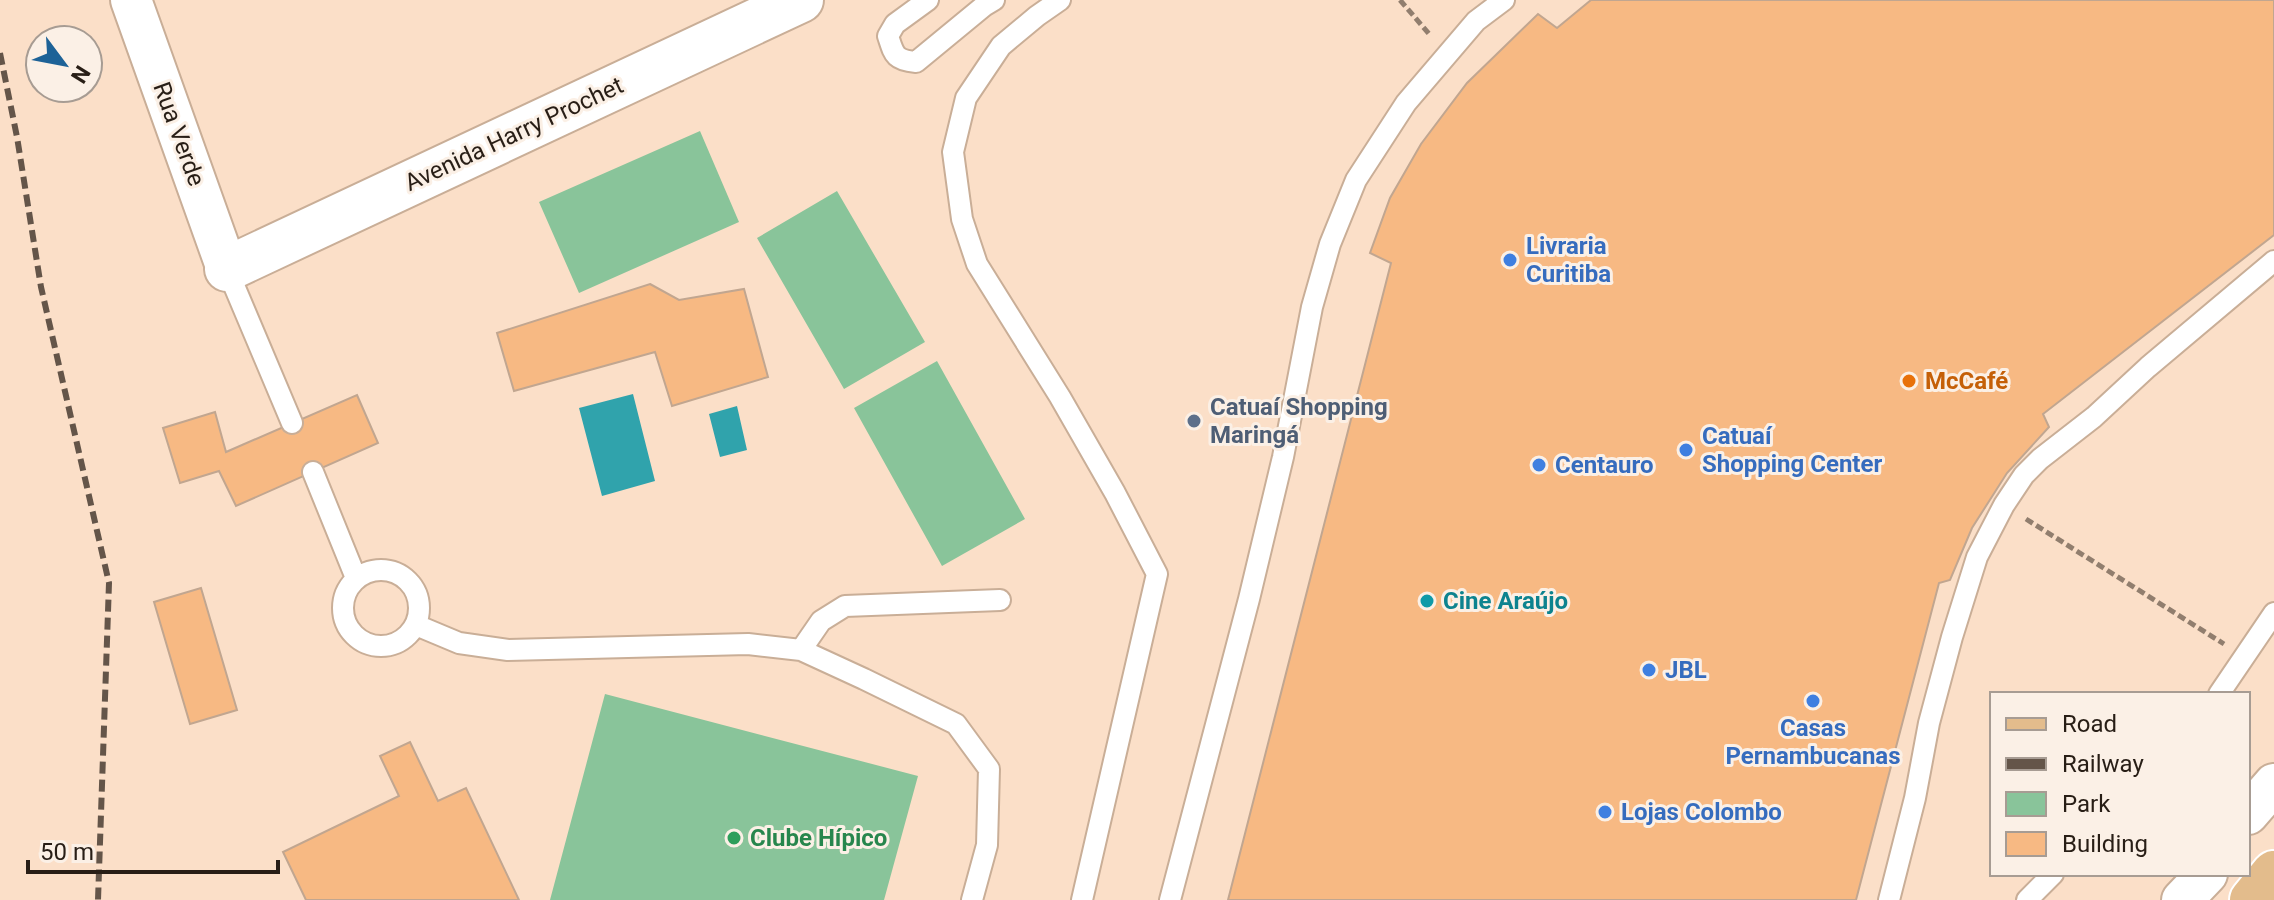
<svg xmlns="http://www.w3.org/2000/svg" width="2274" height="900" font-family="Roboto,sans-serif">
  <style>
    .green { fill: #89c49a }
    .water { fill: #30a3ac }
    .building { fill: #f7b983; stroke: #c1a690; stroke-width: 2 }
    .lines { fill: none; stroke-linecap: round; stroke-linejoin: round }
    .service-casing { stroke: #c9ae97; stroke-width: 24 }
    .minor-casing { stroke: #c9ae97; stroke-width: 44 }
    .tertiary-casing { stroke: #c9ae97; stroke-width: 48 }
    .primary-casing { stroke: #fff; stroke-width: 48 }
    .path { stroke: #917e6e; stroke-width: 5; stroke-dasharray: 8 4; stroke-linecap: butt }
    .service { stroke: #fff; stroke-width: 20 }
    .minor { stroke: #fff; stroke-width: 40 }
    .tertiary { stroke: #fff; stroke-width: 44 }
    .primary { stroke: #e3bc8c; stroke-width: 44 }
    .rail { stroke: #645549; stroke-width: 6; stroke-dasharray: 12 6; stroke-linecap: butt }
    .shop-dot { fill: #3f7fe0; stroke: #fbf0e6; stroke-width: 3 }
    .food-dot { fill: #e8710a; stroke: #fbf0e6; stroke-width: 3 }
    .service-dot { fill: #5c6f8a; stroke: #fbf0e6; stroke-width: 3 }
    .culture-dot { fill: #0f9aa8; stroke: #fbf0e6; stroke-width: 3 }
    .leisure-dot { fill: #2e9e5b; stroke: #fbf0e6; stroke-width: 3 }
    .labels { text-anchor: middle; dominant-baseline: central; stroke-width: 6; stroke-linejoin: round; paint-order: stroke }
    .street-label { font-size: 24px; fill: #281e16; stroke: #fbf0e6 }
    .shop-label { font-size: 24px; font-weight: bold; fill: #366cbe; stroke: #fbf0e6; text-anchor: start }
    .food-label { font-size: 24px; font-weight: bold; fill: #c56008; stroke: #fbf0e6; text-anchor: start }
    .service-label { font-size: 24px; font-weight: bold; fill: #4e5e75; stroke: #fbf0e6; text-anchor: start }
    .culture-label { font-size: 24px; font-weight: bold; fill: #0d838f; stroke: #fbf0e6; text-anchor: start }
    .leisure-label { font-size: 24px; font-weight: bold; fill: #27864d; stroke: #fbf0e6; text-anchor: start }
  </style>
  <rect width="100%" height="100%" fill="#fbdfc8"/>
  <path class="green" d="M700,131L739,222L579,293L539,202Z
    M837,191L925,342L844,389L757,238Z
    M937,361L1025,519L942,566L854,408Z
    M605,694L918,776L884,900H550Z"/>
  <path class="water" d="M633,394L655,481L602,496L579,408Z
    M737,406L747,450L720,457L709,414Z"/>
  <path class="building" d="M1591,0H2274V235L2043,414L2049,427L2007,473L1972,528L1950,580L1939,583L1856,900H1228L1391,263L1370,253L1390,198L1421,144L1467,83L1538,14L1557,28Z
    M650,284L679,300L744,289L768,377L672,406L655,352L514,391L497,333Z
    M357,395L378,443L236,506L219,471L180,483L163,428L215,412L226,452Z
    M201,588L237,710L190,724L154,602Z
    M410,742L438,801L466,788L519,900H306L283,852L399,796L380,756Z"/>
  <g class="lines">
    <defs>
      <path id="service" d="M928,0L895,24L888,36C894,54 894,60 916,62L984,6L994,0
        M1060,0L1037,16L1001,46L966,98L953,152L962,219L977,264L1060,397L1115,493L1157,574L1082,900
        M227,269L292,423
        M313,472L356,578
        M343 608a38 38 0 1 1 76 0a38 38 0 1 1-76 0Z
        M416,625L459,643L508,650L748,644L801,650L864,679L956,724L989,769L987,845L972,900
        M801,650L821,621L845,606L1000,600
        M2219,694L2274,613
        M1170,900L1249,599L1283,457L1312,307L1330,244L1356,180L1406,103L1476,21L1504,0
        M1889,900L1915,798L1929,723L1952,637L1977,557L2004,505L2024,475L2040,459L2094,417L2148,367L2274,261
        M2027,900L2053,874"/>
      <path id="minor" d="M131,0L227,269
        M2248,814L2274,784
        M2182,900L2207,874"/>
      <path id="tertiary" d="M227,269L801,0"/>
      <path id="primary" d="M2252,900L2274,873"/>
    </defs>
    <use href="#service" class="service-casing"/>
    <use href="#minor" class="minor-casing"/>
    <use href="#tertiary" class="tertiary-casing"/>
    <use href="#primary" class="primary-casing"/>
    <path class="path" d="M1400,0L1430,35
      M2026,519L2224,644"/>
    <use href="#service" class="service"/>
    <use href="#minor" class="minor"/>
    <use href="#tertiary" class="tertiary"/>
    <use href="#primary" class="primary"/>
    <path class="rail" d="M0,53L17,137L41,287L109,583L98,900"/>
  </g>
  <g class="shop-dot">
    <circle cx="1510" cy="260" r="8"/>
    <circle cx="1686" cy="450" r="8"/>
    <circle cx="1539" cy="465" r="8"/>
    <circle cx="1649" cy="670" r="8"/>
    <circle cx="1813" cy="701" r="8"/>
    <circle cx="1605" cy="812" r="8"/>
  </g>
  <circle class="food-dot" cx="1909" cy="381" r="8"/>
  <circle class="service-dot" cx="1194" cy="421" r="8"/>
  <circle class="culture-dot" cx="1427" cy="601" r="8"/>
  <circle class="leisure-dot" cx="734" cy="838" r="8"/>
  <g class="labels">
    <g class="street-label">
      <text transform="translate(179 134) rotate(70)">Rua Verde</text>
      <text transform="translate(514 134) rotate(-25)">Avenida Harry Prochet</text>
    </g>
    <g class="shop-label">
      <text x="1526" y="246">Livraria<tspan x="1526" dy="28">Curitiba</tspan></text>
      <text x="1702" y="436">Catuaí<tspan x="1702" dy="28">Shopping Center</tspan></text>
      <text x="1555" y="465">Centauro</text>
      <text x="1665" y="670">JBL</text>
      <text x="1813" y="728" text-anchor="middle">Casas<tspan x="1813" dy="28">Pernambucanas</tspan></text>
      <text x="1621" y="812">Lojas Colombo</text>
    </g>
    <g class="food-label">
      <text x="1925" y="381">McCafé</text>
    </g>
    <g class="service-label">
      <text x="1210" y="407">Catuaí Shopping<tspan x="1210" dy="28">Maringá</tspan></text>
    </g>
    <g class="culture-label">
      <text x="1443" y="601">Cine Araújo</text>
    </g>
    <g class="leisure-label">
      <text x="750" y="838">Clube Hípico</text>
    </g>
  </g>
  <rect x="1990" y="692" width="260" height="184" fill="#fbf0e6" stroke="#a79c93" stroke-width="2"/>
  <rect x="2006" y="718" width="40" height="12" fill="#e3bc8c" stroke="#a79c93" stroke-width="2"/>
  <text x="2062" y="732" font-size="24" fill="#281e16">Road</text>
  <rect x="2006" y="758" width="40" height="12" fill="#645549" stroke="#a79c93" stroke-width="2"/>
  <text x="2062" y="772" font-size="24" fill="#281e16">Railway</text>
  <rect x="2006" y="792" width="40" height="24" fill="#89c49a" stroke="#a79c93" stroke-width="2"/>
  <text x="2062" y="812" font-size="24" fill="#281e16">Park</text>
  <rect x="2006" y="832" width="40" height="24" fill="#f7b983" stroke="#a79c93" stroke-width="2"/>
  <text x="2062" y="852" font-size="24" fill="#281e16">Building</text>
  <g transform="translate(64 64) rotate(122)"><circle r="38" fill="#fbf0e6" stroke="#a79c93" stroke-width="2"/>
  <path d="M0-6L14 30L0 20L-14 30Z" fill="#1d6297"/>
  <text y="-12" font-size="22" font-weight="bold" text-anchor="middle" fill="#281e16">N</text>
  </g>
  <path d="M28 860v12h250v-12" fill="none" stroke="#281e16" stroke-width="4"/>
  <text x="40" y="860" font-size="24" fill="#281e16" stroke="#fbf0e6" stroke-width="6" paint-order="stroke">50 m</text>
</svg>
